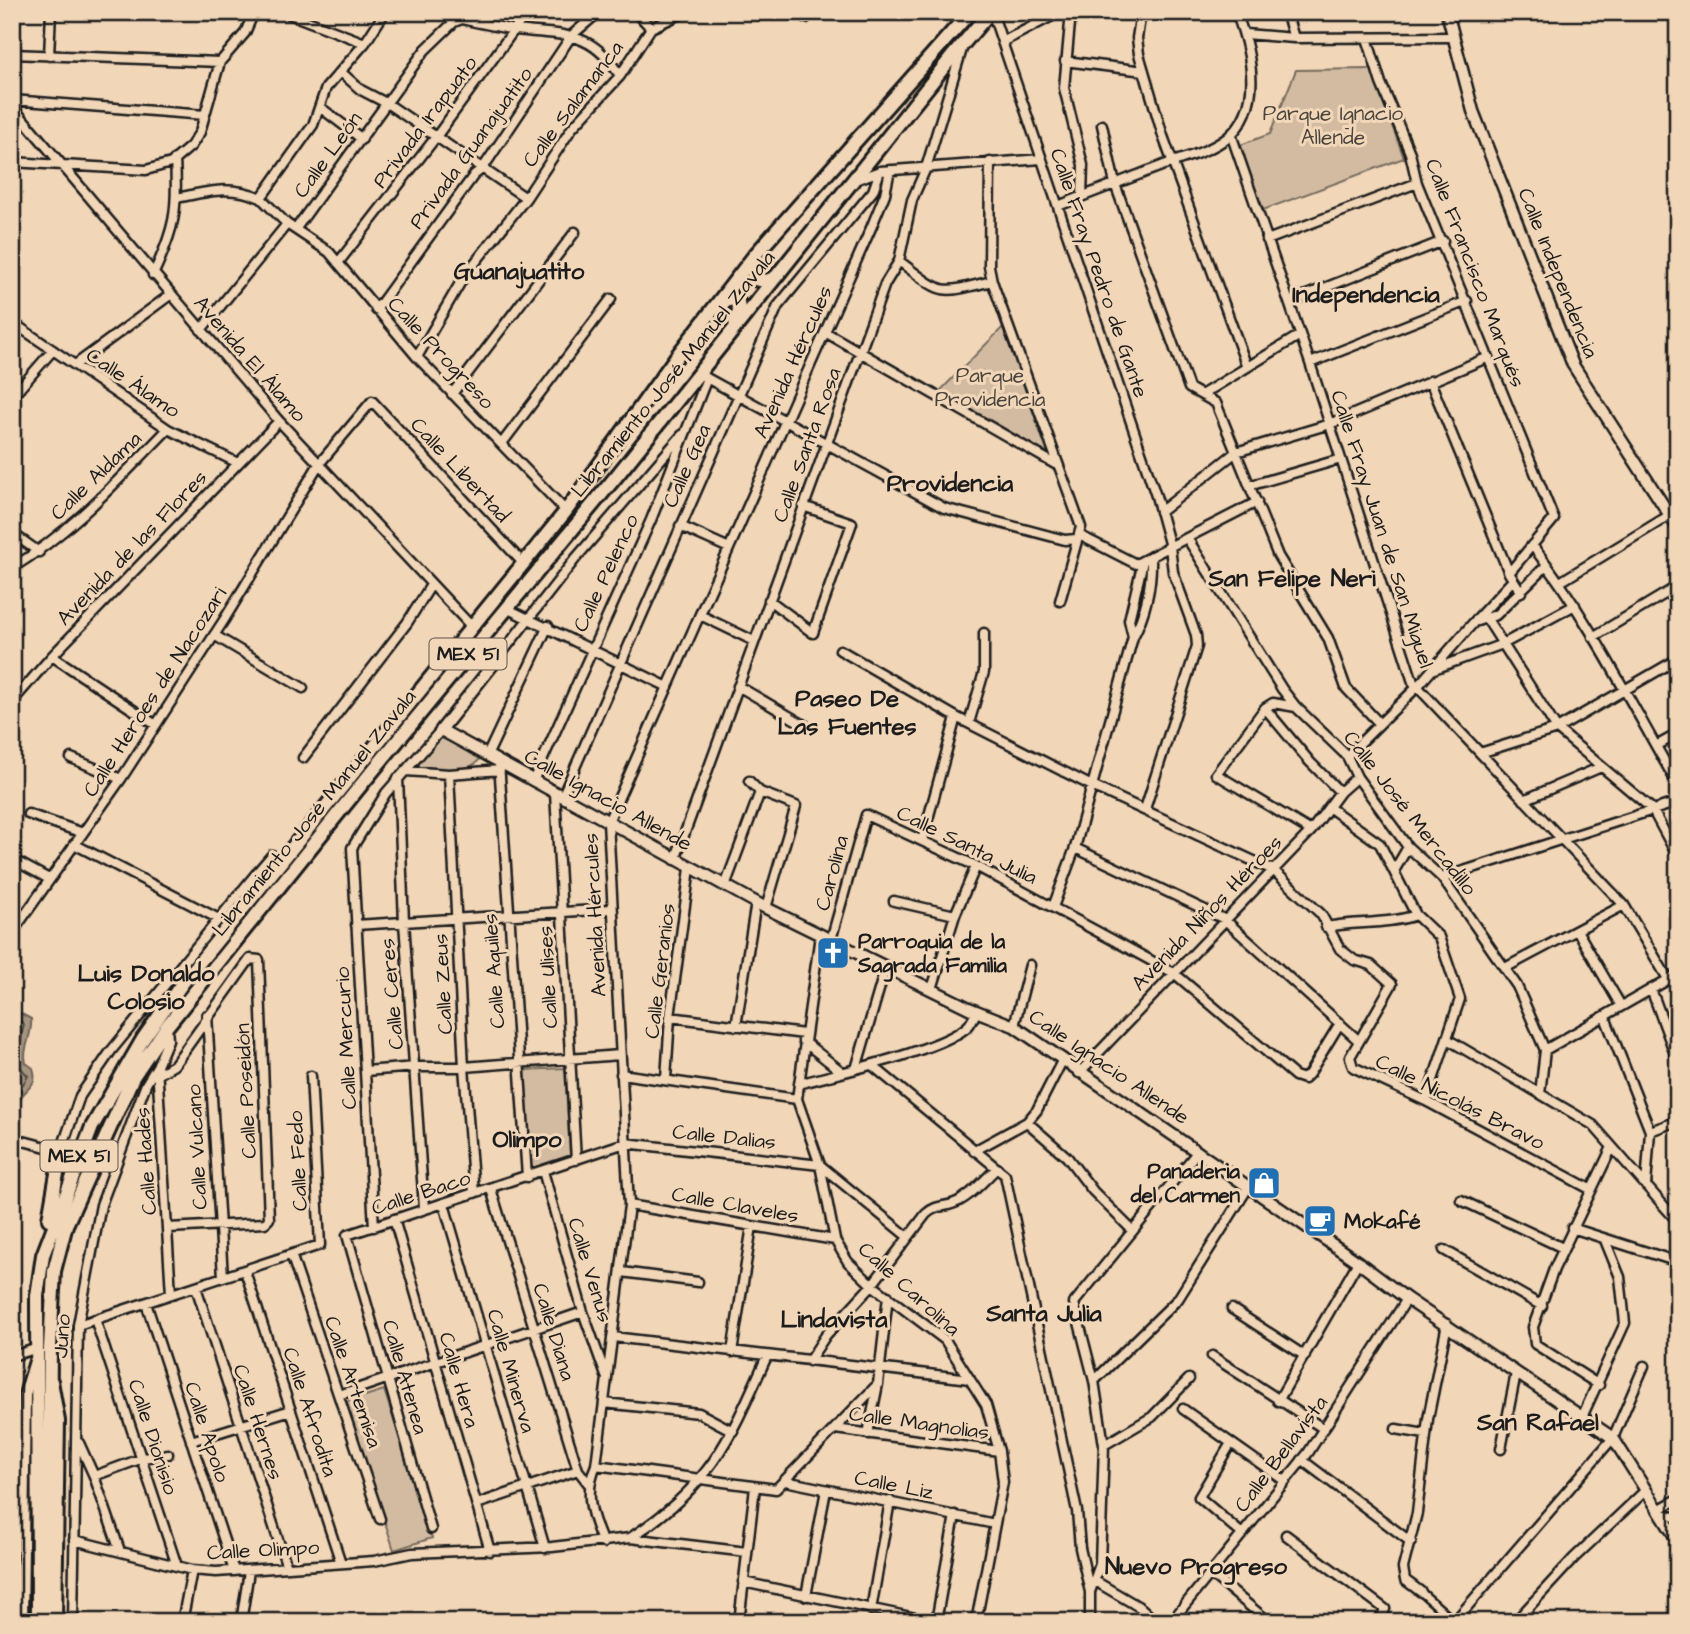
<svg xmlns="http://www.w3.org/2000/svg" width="1690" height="1634" font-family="'Architects Daughter',sans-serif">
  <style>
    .green { fill: #d2bba1; stroke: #776c5e; stroke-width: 2 }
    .water { fill: #a59480; stroke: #6e6458; stroke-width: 2 }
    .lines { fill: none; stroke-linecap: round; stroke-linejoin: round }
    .shore { stroke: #534c44; stroke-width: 2 }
    .pedestrian-casing { stroke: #1c1c1c; stroke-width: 11 }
    .minor-casing { stroke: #1c1c1c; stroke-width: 13 }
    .tertiary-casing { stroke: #1c1c1c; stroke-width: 15 }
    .secondary-casing { stroke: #1c1c1c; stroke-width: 16 }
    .primary-casing { stroke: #1c1c1c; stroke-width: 18 }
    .pedestrian { stroke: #f1d6b8; stroke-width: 6 }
    .minor { stroke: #f1d6b8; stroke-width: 8 }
    .tertiary { stroke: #f1d6b8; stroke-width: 10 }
    .secondary { stroke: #f1d6b8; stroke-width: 10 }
    .primary { stroke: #f1d6b8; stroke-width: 12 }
    .labels { text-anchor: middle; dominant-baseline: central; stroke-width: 6; stroke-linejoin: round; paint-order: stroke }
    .shield { fill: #f1d6b8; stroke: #5c544b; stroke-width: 2 }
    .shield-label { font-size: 19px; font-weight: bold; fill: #1c1c1c }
    .street-label { font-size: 21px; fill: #1c1c1c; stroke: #f1d6b8 }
    .park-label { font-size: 21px; fill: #4a443d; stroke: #f1d6b8 }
    .poi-label { font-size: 21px; font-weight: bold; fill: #1c1c1c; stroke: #f1d6b8; text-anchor: start }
    .quarter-label { font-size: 24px; font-weight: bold; fill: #1c1c1c; stroke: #f1d6b8 }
  </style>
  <rect width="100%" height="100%" fill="#f1d6b8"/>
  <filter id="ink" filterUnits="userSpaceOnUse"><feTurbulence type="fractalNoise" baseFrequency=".0143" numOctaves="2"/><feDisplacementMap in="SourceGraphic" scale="14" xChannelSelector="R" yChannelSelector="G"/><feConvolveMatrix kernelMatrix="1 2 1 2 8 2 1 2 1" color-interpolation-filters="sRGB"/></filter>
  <g filter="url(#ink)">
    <path class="green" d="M1371,69L1404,158L1263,210L1240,145L1270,134L1296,70Z
      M1003,327L1049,457L938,393Z
      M440,736L481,757C470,777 432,769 413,767Z
      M565,1068L570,1157L529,1172L524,1070Z
      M384,1390L432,1538L394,1550L346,1402Z"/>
    <path class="water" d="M12,1009L31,1019C33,1035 22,1048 26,1063L33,1068C38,1084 30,1085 22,1096C17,1102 17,1111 12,1117Z"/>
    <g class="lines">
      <path class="shore" d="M12,1016L24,1024L17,1056L20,1067L28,1076L12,1102"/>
      <defs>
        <path id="pedestrian" d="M1421,1592L1454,1621"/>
        <path id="minor" d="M284,12L365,43
          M385,12L365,43L326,88L313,125L261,198L287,224L329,252L417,357L566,511
          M636,12L651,28
          M801,12L806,18L811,12
          M992,12L1156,496L1170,547L1173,572L1196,635L1197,646L1145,809
          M1071,12L1064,88L1083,165L1082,196
          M1141,12L1137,38L1139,54L1163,136L1247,367
          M1286,12L1294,38
          M1245,34L1294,38L1453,37
          M1367,38L1381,83L1410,153L1417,183L1554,519L1509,573
          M1002,42L1060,12
          M12,54L220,62
          M49,56L51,12
          M1065,61L1144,71
          M342,73L361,90L388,104L526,198
          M12,100L205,115
          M12,106L279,421L471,626
          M321,108L362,139
          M1102,125L1115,184L1189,388L1216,403L1278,556L1328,638L1346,688L1378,722
          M1231,134L1310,363L1413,682L1624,905L1668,979
          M12,162L146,170L171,163L191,146L200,132L220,62L245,33L254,12
          M990,162L989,266L992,281L1081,527L1060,601
          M855,180L880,171L1042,159
          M177,198C208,191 231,185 261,198
          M1058,206C1093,192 1128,179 1164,165C1184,158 1211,151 1228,137C1265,106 1251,51 1236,12
          M297,227L425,50L454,22L462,19C480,23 498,27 516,30C563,36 591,29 620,76
          M1267,240L1417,183
          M899,261C945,295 936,295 992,281
          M338,263L436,137L527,12
          M153,275C175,228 178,211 175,159
          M1289,302L1443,241
          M376,310L474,175L483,168L572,35L599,12
          M12,322L168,429L238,463
          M201,330L287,224
          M825,332L1055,464
          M417,357L463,278L526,198L572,128L620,76L651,28L685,12
          M1310,363L1467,301
          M75,365L170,295
          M703,376L944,508L1065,540L1076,539
          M1430,381L1509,573L1521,592
          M452,394L575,232
          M1203,394L1300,335
          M12,397L53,350
          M503,442L611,299
          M1252,485L1341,459
          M1160,512L1236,452L1330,424L1489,357
          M680,526L729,548
          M12,533L39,552
          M1079,535L1136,564L1257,502
          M1187,538L1282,689L1296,707L1347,756L1357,777L1408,847L1442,878L1517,986L1545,1050L1540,1094
          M1532,545C1590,620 1631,704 1678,785
          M12,568C73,531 119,479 168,429
          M1560,582L1670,515
          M769,600L813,633L852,523L803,506
          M506,608L668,687
          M700,615L754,641
          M1487,619L1557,729L1652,809L1678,857
          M1474,622L1513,580
          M214,635L303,688
          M1133,637L1129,620L1143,561
          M1593,637L1678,586
          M840,650L956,717L1092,786L1273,870L1321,914L1340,949L1354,960L1371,965L1392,984L1350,1057L1353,1067L1426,1101L1590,1189
          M52,656L156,725
          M495,662L576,558L682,435
          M1434,669L1503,644L1575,605
          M738,686L806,726
          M12,702L52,656L279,421
          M1296,707L1273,703L1265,708L1216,774L1311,831
          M1265,708L1310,762L1340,792
          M969,723L984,672V633
          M1656,746L1678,734
          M1480,753L1557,729L1678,659
          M487,756L548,626
          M1347,756L1417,687L1474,622L1496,615L1547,565
          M71,758L121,779
          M303,758L407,623L431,585
          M499,762L527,1177
          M406,771L449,774L500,770
          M449,774L464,1067L474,1193
          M398,778L404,922L424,1208
          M533,781L651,520L707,378
          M749,781L760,792L796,806L766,908
          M555,793L576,1160
          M562,797L778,306L873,191L880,171
          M1524,800L1601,767
          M1330,808L1380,844L1416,915L1439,937L1460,999L1426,1101
          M28,814L83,833
          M922,841L956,717
          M74,844L217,918
          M1075,848L1224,919L1359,1041
          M12,859L49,879
          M675,860L885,284L899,261L912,200L926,168L962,49
          M1394,871L1408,847
          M1442,878L1678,802
          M725,886L760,792
          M894,901L955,915
          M1053,907L1075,848L1133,637C1146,612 1152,585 1151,556
          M356,925L611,909
          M1326,927C1356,921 1387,925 1416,915
          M1578,932L1621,1006
          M12,933L121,779L224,620L319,464L372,401L523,563
          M820,935L797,1099L820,1165L835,1240L848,1262L872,1285L945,1340L986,1405L999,1451L1003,1482L976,1622
          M831,940L866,815L976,866L1174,973L1295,1076L1304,1079L1309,1074L1340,1023
          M1505,968L1624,905
          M932,989L955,915L976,866
          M1651,989L1678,1062
          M207,1015L223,1277
          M670,1017L804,1034
          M1605,1017L1650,1131L1646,1186
          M736,1026L756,902
          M1014,1026L1030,965
          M167,1027L168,1040L157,1066L171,1294
          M1447,1039L1593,1125L1678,1222
          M803,1041L842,1072
          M1545,1050L1678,974
          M873,1066L1005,1175L1077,1511L1080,1548L1090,1592
          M856,1069L886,966
          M365,1071L416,1067H464L620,1055
          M1079,1073L1311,831L1340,792L1357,777
          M621,1074L797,1099
          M157,1075L174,1065L250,959L259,960L269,1219L265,1223L168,1228
          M666,1079L670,1017L690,868
          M799,1084C834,1074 947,1049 969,1025C972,1021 975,1015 977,1011
          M1027,1122L1067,1157L1093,1191L1132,1230
          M1650,1131L1678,1121
          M12,1138L61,1151L80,1096L111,1051L259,870L272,855L281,863
          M974,1151L1027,1122L1037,1110L1062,1061
          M543,1171L583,1312L606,1376
          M491,1189L578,1470L588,1483
          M1461,1200L1563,1248
          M444,1204L545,1548
          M629,1205L835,1240
          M394,1219L490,1551
          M374,1227L352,848L386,793L441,730
          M1572,1228L1678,1262
          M1444,1250L1542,1306
          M292,1257L380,1519
          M245,1271L341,1563
          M622,1272L698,1282
          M196,1287L287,1567
          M146,1303L234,1571
          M1232,1309L1305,1356
          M95,1319L177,1566
          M78,1325L320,1245L311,1076
          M613,1337L970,1379
          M732,1352L752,1226
          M12,1356L35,1349
          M1212,1356L1324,1429
          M809,1361L826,1335L872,1285L926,1214C937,1204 945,1208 957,1202C972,1195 985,1179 997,1168
          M1094,1381L1178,1299L1249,1186
          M1599,1385L1535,1344L1533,1327L1554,1269L1612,1147
          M339,1395L583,1312
          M1278,1401L1358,1262
          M604,1403L699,1413L733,1431
          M1183,1409L1285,1481
          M1582,1417L1625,1323L1620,1277L1605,1240
          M835,1429L999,1451
          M1396,1429L1425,1434
          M868,1434L878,1384L888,1296
          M191,1441L291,1410
          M79,1443L94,1476L120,1551
          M1231,1443L1199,1497L1242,1534
          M1104,1445L1152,1417L1189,1379
          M1501,1449L1516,1373
          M1302,1460L1411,1542
          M596,1465L776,1489L878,1384
          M94,1476L143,1458L168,1454
          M785,1481L995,1524
          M477,1504L578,1470
          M1658,1510L1678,1499
          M1660,1513L1678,1518
          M431,1529L347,1235L625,1143L820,1165L908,1237
          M1286,1535L1385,1609L1380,1622
          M630,1538C711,1486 729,1441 767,1356
          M74,1540L192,1570L216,1572L374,1561L412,1553L552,1547L630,1538L747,1552
          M603,1543C591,1516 584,1492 596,1465L629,1205L608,822L871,228L885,194L890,170
          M1210,1573L1269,1622
          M1095,1581L1141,1608L1156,1622
          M743,1582L935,1622
          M1421,1592L1405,1580L1403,1568L1417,1513L1428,1419L1447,1324
          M806,1596L826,1490
          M871,1610L890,1501
          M183,1617L192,1570
          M73,1622L78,1325L101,1205L146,1084L157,1066
          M241,1622L249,1571
          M739,1622L755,1487
          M936,1622L955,1515
          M1090,1622V1592L1100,1564L1104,1445L1094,1381L1074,1303L1198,1151
          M1171,1622L1308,1453L1407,1299
          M1454,1622L1613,1438L1644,1366
          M1515,1622L1574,1558L1646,1490"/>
        <path id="tertiary" d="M1447,12L1473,111L1573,365L1678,528
          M481,639L495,662L441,730L766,908L971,1009L1014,1026L1358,1262L1407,1299L1613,1438L1678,1541"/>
        <path id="secondary" d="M52,1381L59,1421L56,1622
          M22,1622L25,1394L35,1361"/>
        <path id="primary" d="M754,258V279L767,281L776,277
          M717,307L730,299L738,302L739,311L735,322
          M49,1219L61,1151
          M38,1622L37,1296L43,1255L92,1127L143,1039L181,985L566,511L677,356L755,255L970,12
          M48,1622L50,1348L54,1271L66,1225L133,1077L167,1026L361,785L619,473L951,58L990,12"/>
      </defs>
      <use href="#pedestrian" class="pedestrian-casing"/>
      <use href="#minor" class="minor-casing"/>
      <use href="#tertiary" class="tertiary-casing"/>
      <use href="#secondary" class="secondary-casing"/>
      <use href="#primary" class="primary-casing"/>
      <use href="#pedestrian" class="pedestrian"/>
      <use href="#minor" class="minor"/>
      <use href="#tertiary" class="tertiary"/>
      <use href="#secondary" class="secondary"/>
      <use href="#primary" class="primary"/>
    </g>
  </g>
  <defs>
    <symbol id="church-square" viewBox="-11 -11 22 22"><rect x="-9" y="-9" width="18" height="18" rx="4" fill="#1f6fb2" stroke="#f1d6b8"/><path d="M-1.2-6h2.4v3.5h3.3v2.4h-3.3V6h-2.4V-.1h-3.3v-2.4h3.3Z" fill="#fff"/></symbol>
    <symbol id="shop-square" viewBox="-11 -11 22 22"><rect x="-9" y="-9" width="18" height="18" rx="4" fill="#1f6fb2" stroke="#f1d6b8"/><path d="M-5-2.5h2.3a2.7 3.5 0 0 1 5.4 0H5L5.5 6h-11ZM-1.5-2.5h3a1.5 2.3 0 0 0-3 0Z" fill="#fff"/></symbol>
    <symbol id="cafe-square" viewBox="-11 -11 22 22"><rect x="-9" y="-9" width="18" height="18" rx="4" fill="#1f6fb2" stroke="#f1d6b8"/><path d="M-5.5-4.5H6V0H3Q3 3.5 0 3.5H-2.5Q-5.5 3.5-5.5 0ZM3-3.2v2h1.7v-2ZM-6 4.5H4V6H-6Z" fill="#fff"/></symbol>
  </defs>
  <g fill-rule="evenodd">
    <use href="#church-square" x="814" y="934" width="38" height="38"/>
    <use href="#shop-square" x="1245" y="1164" width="38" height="38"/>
    <use href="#cafe-square" x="1301" y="1202" width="38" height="38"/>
  </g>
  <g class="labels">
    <g class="shield">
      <rect x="429.5" y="638.5" width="77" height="31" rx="5"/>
      <rect x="40.5" y="1140.5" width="77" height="31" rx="5"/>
    </g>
    <g class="shield-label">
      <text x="468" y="654">MEX 51</text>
      <text x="79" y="1156">MEX 51</text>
    </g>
    <g class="street-label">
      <text transform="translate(573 104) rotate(-53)">Calle Salamanca</text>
      <text transform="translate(425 122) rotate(-53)">Privada Irapuato</text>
      <text transform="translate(471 148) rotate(-54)">Privada Guanajuatito</text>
      <text transform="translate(328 155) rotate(-54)">Calle León</text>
      <text transform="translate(1099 273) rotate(71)">Calle Fray Pedro de Gante</text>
      <text transform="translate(1475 273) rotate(69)">Calle Francisco Marqués</text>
      <text transform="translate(1558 273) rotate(68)">Calle Independencia</text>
      <text transform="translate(441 353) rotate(47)">Calle Progreso</text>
      <text transform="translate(250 359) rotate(49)">Avenida El Álamo</text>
      <text transform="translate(793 362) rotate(-66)">Avenida Hércules</text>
      <text transform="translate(673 374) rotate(-51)">Libramiento José Manuel Zavala</text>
      <text transform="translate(133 383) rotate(34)">Calle Álamo</text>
      <text transform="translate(807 445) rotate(-70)">Calle Santa Rosa</text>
      <text transform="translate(687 466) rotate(-66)">Calle Gea</text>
      <text transform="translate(460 470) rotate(47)">Calle Libertad</text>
      <text transform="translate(96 476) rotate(-44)">Calle Aldama</text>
      <text transform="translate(1382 529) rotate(72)">Calle Fray Juan de San Miguel</text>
      <text transform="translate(132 548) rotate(-46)">Avenida de las Flores</text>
      <text transform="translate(606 573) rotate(-65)">Calle Pelenco</text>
      <text transform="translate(155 692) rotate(-57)">Calle Heroes de Nacozari</text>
      <text transform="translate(608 800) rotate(29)">Calle Ignacio Allende</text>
      <text transform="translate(314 813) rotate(-51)">Libramiento José Manuel Zavala</text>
      <text transform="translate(1410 813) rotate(52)">Calle José Mercadillo</text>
      <text transform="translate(967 845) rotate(26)">Calle Santa Julia</text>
      <text transform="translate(832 873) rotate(-75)">Carolina</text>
      <text transform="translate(1207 913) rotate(-46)">Avenida Niños Héroes</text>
      <text transform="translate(595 915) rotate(-93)">Avenida Hércules</text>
      <text transform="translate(494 971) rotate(-94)">Calle Aquiles</text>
      <text transform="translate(660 971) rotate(-83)">Calle Geranios</text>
      <text transform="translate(548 977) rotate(-93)">Calle Ulises</text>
      <text transform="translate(443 984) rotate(-93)">Calle Zeus</text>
      <text transform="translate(392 994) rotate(-95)">Calle Ceres</text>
      <text transform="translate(346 1038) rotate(-93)">Calle Mercurio</text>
      <text transform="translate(1109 1067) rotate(34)">Calle Ignacio Allende</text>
      <text transform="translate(246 1091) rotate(-93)">Calle Poseidón</text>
      <text transform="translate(1460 1102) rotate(27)">Calle Nicolás Bravo</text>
      <text transform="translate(724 1137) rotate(6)">Calle Dalias</text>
      <text transform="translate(197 1147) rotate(-93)">Calle Vulcano</text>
      <text transform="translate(146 1161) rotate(-94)">Calle Hades</text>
      <text transform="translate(298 1161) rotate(-93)">Calle Fedo</text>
      <text transform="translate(421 1193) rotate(-18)">Calle Baco</text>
      <text transform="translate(735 1205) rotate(10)">Calle Claveles</text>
      <text transform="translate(590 1270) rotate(73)">Calle Venus</text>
      <text transform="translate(909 1289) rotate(42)">Calle Carolina</text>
      <text transform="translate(554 1332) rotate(73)">Calle Diana</text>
      <text transform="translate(62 1336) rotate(-86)">Juno</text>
      <text transform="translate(511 1371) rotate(74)">Calle Minerva</text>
      <text transform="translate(405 1377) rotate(74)">Calle Atenea</text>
      <text transform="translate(459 1380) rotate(74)">Calle Hera</text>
      <text transform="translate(353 1382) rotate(71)">Calle Artemisa</text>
      <text transform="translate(310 1412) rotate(72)">Calle Afrodita</text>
      <text transform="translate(258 1422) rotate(72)">Calle Hernes</text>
      <text transform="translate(919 1423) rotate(8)">Calle Magnolias</text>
      <text transform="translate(207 1432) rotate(72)">Calle Apolo</text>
      <text transform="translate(153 1437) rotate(72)">Calle Dionisio</text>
      <text transform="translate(1281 1454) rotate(-53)">Calle Bellavista</text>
      <text transform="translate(894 1485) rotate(11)">Calle Liz</text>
      <text transform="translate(263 1550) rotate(-3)">Calle Olimpo</text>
    </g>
    <g class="park-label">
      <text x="1333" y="113">Parque Ignacio<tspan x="1333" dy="24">Allende</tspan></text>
      <text x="990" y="375">Parque<tspan x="990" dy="24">Providencia</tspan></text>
    </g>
    <g class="poi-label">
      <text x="858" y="941">Parroquia de la<tspan x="858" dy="24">Sagrada Familia</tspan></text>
      <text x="1240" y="1171" text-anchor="end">Panaderia<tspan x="1240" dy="24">del Carmen</tspan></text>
      <text x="1344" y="1221">Mokafé</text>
    </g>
    <g class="quarter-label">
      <text x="519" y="272">Guanajuatito</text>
      <text x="1366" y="295">Independencia</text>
      <text x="950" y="484">Providencia</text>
      <text x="1292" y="579">San Felipe Neri</text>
      <text x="847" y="699">Paseo De<tspan x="847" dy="28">Las Fuentes</tspan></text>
      <text x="146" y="974">Luis Donaldo<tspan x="146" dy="28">Colosio</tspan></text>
      <text x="527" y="1140">Olimpo</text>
      <text x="1044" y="1314">Santa Julia</text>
      <text x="834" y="1320">Lindavista</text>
      <text x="1538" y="1423">San Rafael</text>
      <text x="1196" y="1567">Nuevo Progreso</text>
    </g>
  </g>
  <rect width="1690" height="1634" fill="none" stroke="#f1d6b8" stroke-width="42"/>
  <rect x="21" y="21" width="1648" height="1592" fill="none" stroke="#1c1c1c" stroke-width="2.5" filter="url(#ink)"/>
</svg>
